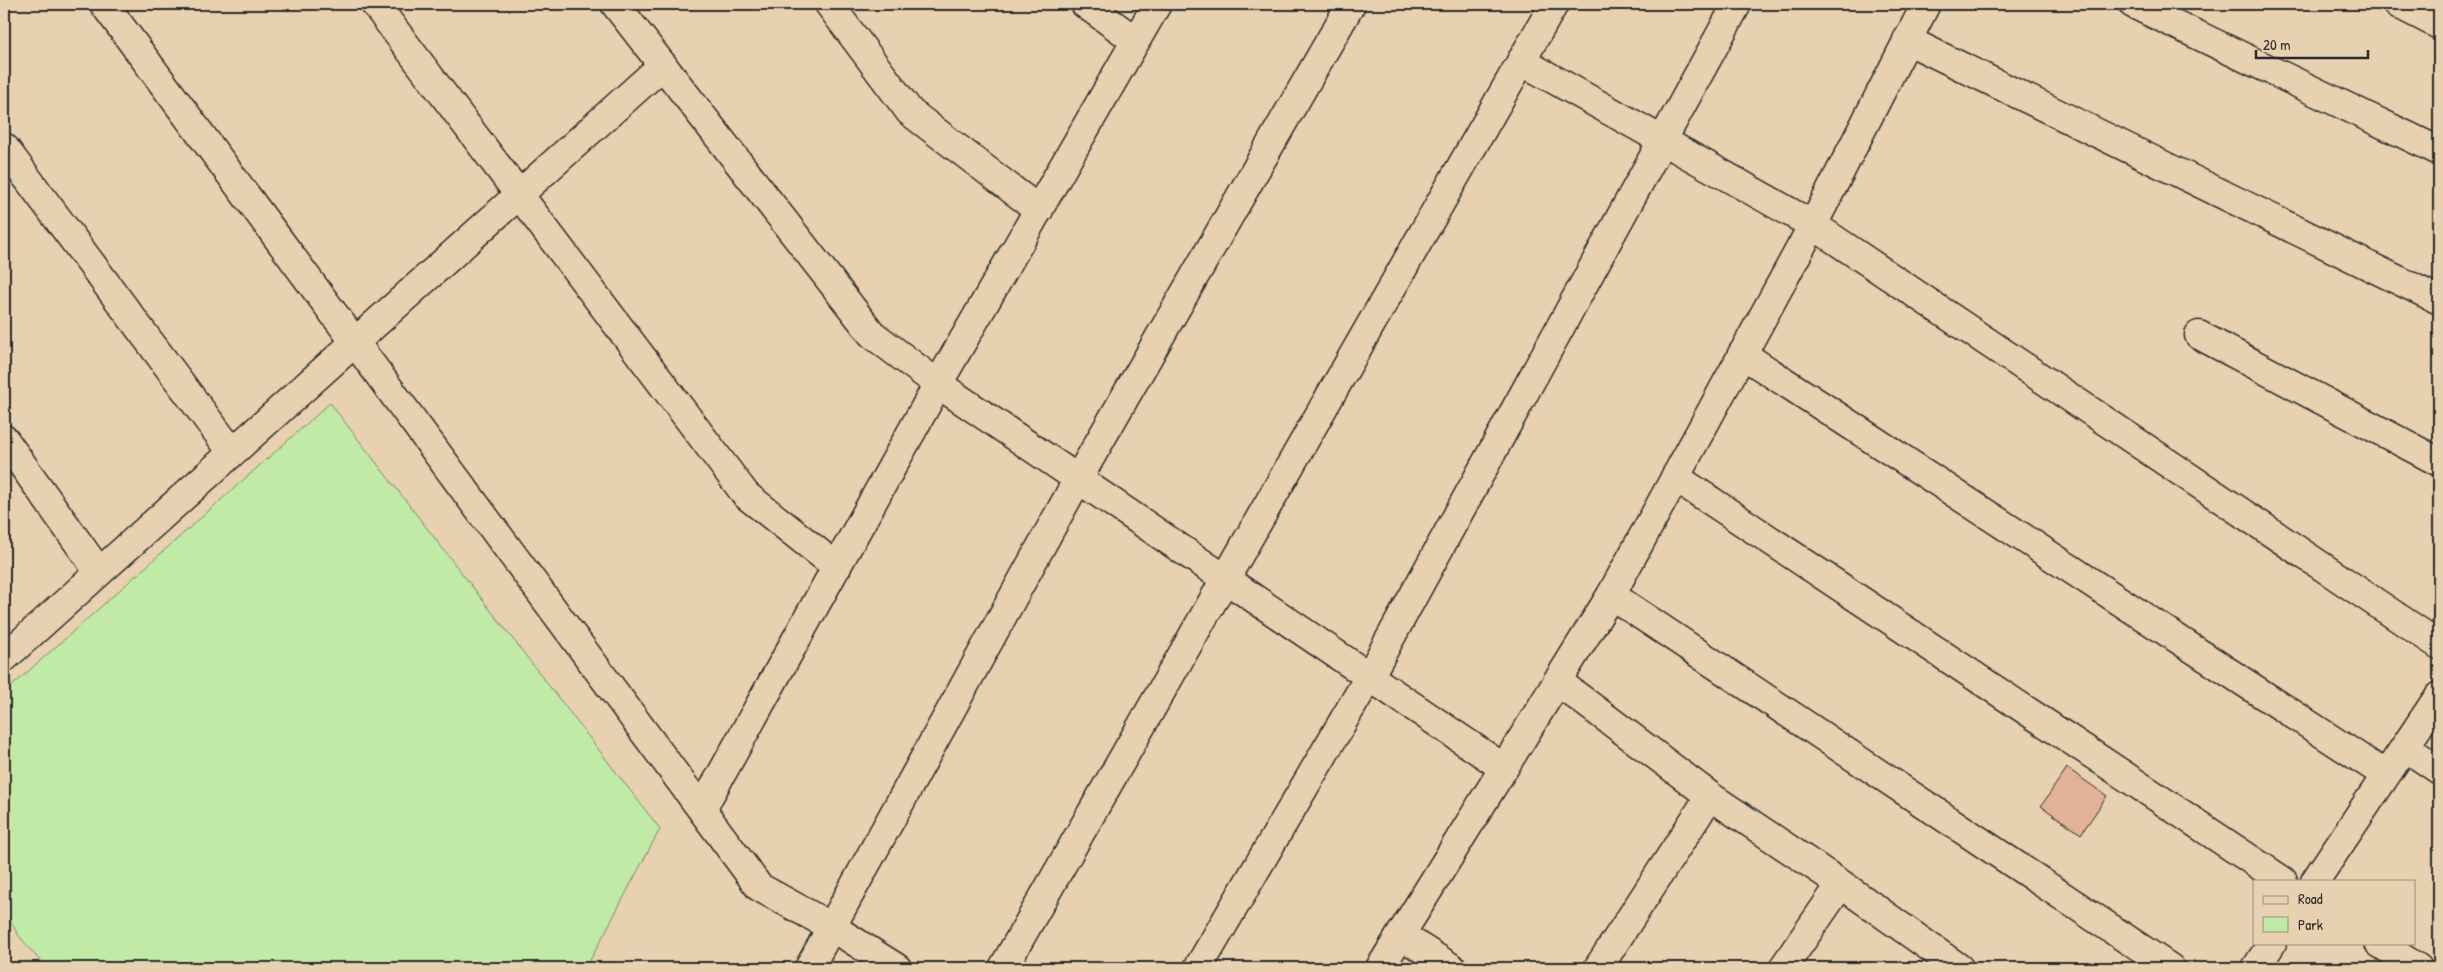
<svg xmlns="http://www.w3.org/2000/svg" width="2443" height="972" font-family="'Patrick Hand',sans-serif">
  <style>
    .green { fill: #c1eaa6; stroke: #768a68 }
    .building { fill: #e2b297; stroke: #2b2b2b }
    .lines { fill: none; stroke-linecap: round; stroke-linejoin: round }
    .street-casing { stroke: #2b2b2b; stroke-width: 31 }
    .secondary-casing { stroke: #2b2b2b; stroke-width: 31 }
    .street { stroke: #e7d1b0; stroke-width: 28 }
    .secondary { stroke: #e7d1b0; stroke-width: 28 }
  </style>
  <rect width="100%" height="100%" fill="#e7d1b0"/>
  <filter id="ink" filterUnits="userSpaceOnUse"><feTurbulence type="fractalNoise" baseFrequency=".02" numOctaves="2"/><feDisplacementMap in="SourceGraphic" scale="10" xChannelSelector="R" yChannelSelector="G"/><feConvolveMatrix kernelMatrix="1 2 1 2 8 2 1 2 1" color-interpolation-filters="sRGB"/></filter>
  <g filter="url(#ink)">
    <path class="green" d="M330,403L660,829L586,968H46L19,936L4,910V693Z"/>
    <path class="building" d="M2067,768L2107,796L2081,834L2041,806Z"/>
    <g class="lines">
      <defs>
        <path id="street" d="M104,4L759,887L830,926L897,968
          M375,4L746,495L837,567
          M615,4L872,334L938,384L1504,768
          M829,4L910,112L1039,210
          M1085,4L1136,41
          M2133,4L2439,151
          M2398,4L2439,25
          M1907,40L2439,300
          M1521,61L1813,225L2439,645
          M4,147L232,452
          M2199,335L2439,462
          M1742,354L2386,775
          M4,439L99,572
          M1675,477L2283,881
          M1611,595L2170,968
          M4,658L663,65
          M1557,681L1710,796L1841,884L1959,968
          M2405,747L2439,770
          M702,809L938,384L1157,4
          M2315,881L2439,696
          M1401,935L1452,968
          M2379,943L2418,968
          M809,968L1078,479L1351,4
          M1003,968L1554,4
          M1198,968L1369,677L1737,4
          M1598,968L1710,796
          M1783,968L1841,884
          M2256,968L2272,943"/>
        <path id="secondary" d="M1380,968L1611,595L1813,225L1926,4"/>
      </defs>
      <use href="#street" class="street-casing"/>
      <use href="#secondary" class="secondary-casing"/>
      <use href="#street" class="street"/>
      <use href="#secondary" class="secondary"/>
    </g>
  </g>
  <rect width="2443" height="972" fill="none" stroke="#e7d1b0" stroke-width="20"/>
  <rect x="10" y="10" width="2423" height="952" fill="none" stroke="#2b2b2b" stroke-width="2" filter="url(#ink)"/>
  <rect x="2253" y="880" width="162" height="65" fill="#e7d1b0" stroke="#9c8f7b"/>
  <rect x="2263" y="896" width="25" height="8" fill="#e7d1b0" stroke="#9c8f7b"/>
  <text x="2298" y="904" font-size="15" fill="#2b2b2b">Road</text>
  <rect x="2263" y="917" width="25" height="15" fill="#c1eaa6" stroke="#9c8f7b"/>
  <text x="2298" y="930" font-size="15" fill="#2b2b2b">Park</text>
  <path d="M2256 50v8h112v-8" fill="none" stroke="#2b2b2b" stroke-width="2.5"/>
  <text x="2263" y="50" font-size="15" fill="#2b2b2b" stroke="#e7d1b0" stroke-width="4" paint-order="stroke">20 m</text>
</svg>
